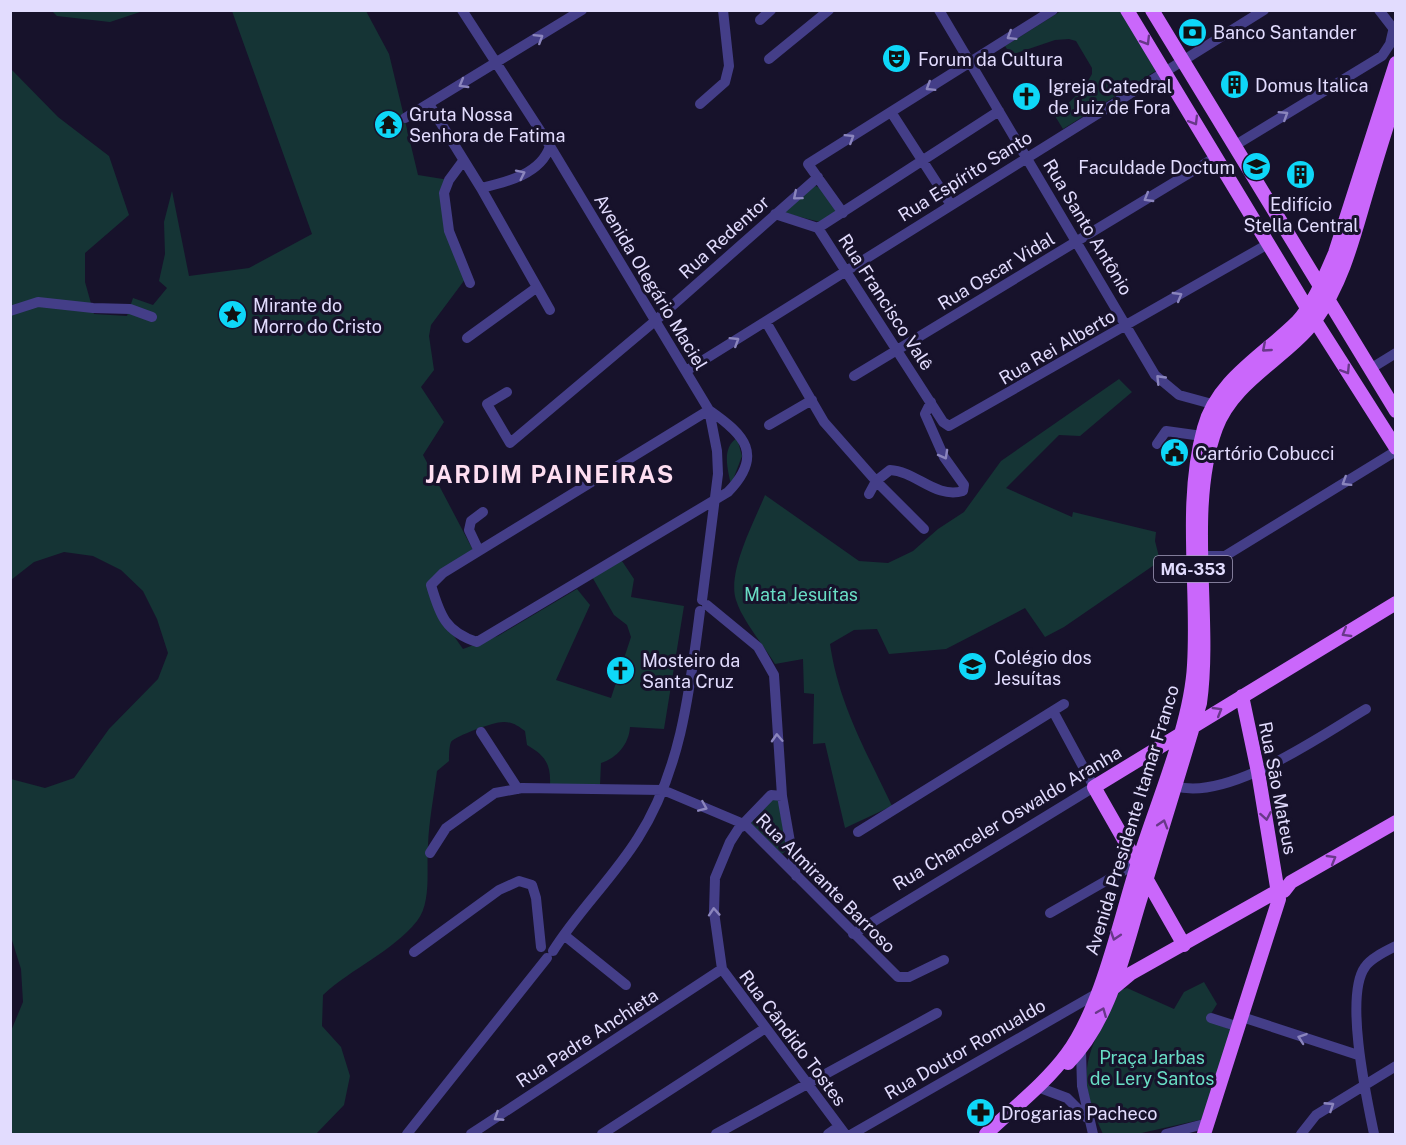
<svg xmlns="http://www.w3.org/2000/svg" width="1406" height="1145" font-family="'Public Sans',sans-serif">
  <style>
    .green { fill: #153435 }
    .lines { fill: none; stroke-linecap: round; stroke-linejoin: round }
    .minor { stroke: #443e88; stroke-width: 10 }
    .major { stroke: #ca67fb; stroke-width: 14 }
    .oneway { stroke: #8b85bd }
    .oneway2 { stroke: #683889 }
    .labels { text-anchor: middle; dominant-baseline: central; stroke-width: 6; stroke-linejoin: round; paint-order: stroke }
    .shield { fill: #17122b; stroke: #a59fbf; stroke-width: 1.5 }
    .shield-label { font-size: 16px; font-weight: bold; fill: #e2dcfe }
    .poi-label { font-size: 18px; fill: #e2dcfe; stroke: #17122b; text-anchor: start }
    .street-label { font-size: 18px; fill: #e2dcfe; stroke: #17122b }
    .park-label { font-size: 18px; fill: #69dec5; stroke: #17122b }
    .district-label { font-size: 24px; font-weight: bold; letter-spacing: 1.5px; fill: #fedef1; stroke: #17122b }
  </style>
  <rect width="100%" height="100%" fill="#17122b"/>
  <path class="green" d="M52,11H143L110,22L57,16Z
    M232,11H366L389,54L418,175L449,180L444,223L466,278L431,325L429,336L434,370L421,387L444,422L423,455L473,550L429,581L435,609L463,649L498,636L577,589L590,605L556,680L611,698L631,637L627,625L614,615L591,575L620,558L634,579L631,597L684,606L664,729L630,727C629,744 617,758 601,763L600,785L550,784C551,763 544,755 527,745L525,731C518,726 513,722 504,722C496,721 455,736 451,742C449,747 449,756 449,761L437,771C434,796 429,820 428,845C426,868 432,902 417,921C392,952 352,968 323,995L322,1026L341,1047L350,1076L344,1105L316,1134H11V1031L23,1002L21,969L11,937V779L45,788L74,778L109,729L158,679L168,653L157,619L143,591L121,570L93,556L64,552L34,562L11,580V69L58,117L109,156L129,215L85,253V282L94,314L127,316L133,298L153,305L167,288L159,281L165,254L164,222L172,191L189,276L249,268L312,234Z
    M1061,11H1121L1157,70L1063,129L1055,116L1084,88L1092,74V68L1076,41L1069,39L1055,40L1011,55L1005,46Z
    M816,186L821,189L837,211L820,222L780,212L810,187Z
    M1119,379L1132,392L1080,436L1059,435L1006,488L1072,517L1073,512L1156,532L1155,541L1160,561L1064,627L1045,637L1025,608L946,649L889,654L877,629L854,630L830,644C839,705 866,751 892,806L845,828L825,743L813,744L814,694L804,693L803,659L775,664C764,646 742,620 736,600C727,572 754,522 765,495L859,561L888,563L913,551L938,529L964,512L1001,461Z
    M737,438L742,456L731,485C728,470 721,448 737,438Z
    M778,799L787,850L782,854L751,823L770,800Z
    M1204,982L1217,1004L1207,1020L1234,1031L1204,1119L1137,1134H1103C1071,1067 1091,1053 1117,991L1127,988L1174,1009L1184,992Z"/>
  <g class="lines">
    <path class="minor" d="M462,10L550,146L709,410L717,451L718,474L702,600
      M939,10L1155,375L1179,395L1212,404
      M1379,10L1396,32
      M760,20L771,10
      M769,59L829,10
      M429,104L481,188L550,310
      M700,104L725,82L729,66L723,10
      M891,112L951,205
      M405,118L582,10
      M1234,146L1382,56L1390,44L1393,31
      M463,161L449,180L444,193L449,231L470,283
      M481,188C507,182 541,174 550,146
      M843,213L808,164L1053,10
      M775,214L818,228L943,422L949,426L1268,244
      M818,228L999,111
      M10,311L38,302L93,308L130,309L152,317
      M766,322L824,422L876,481L924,529
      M467,338L536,288
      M1370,369L1396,353
      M686,371L1264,10
      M854,376L1216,157
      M507,392L487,404L510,443L655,321L818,177
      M709,410C745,435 764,455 728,492L477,642C446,632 440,616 431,585L443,573Z
      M769,425L812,400
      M1157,444L1166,431L1202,436
      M869,494L876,481L890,470C916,471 935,499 963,491L964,485L944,457L925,414L931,402
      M478,549L469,530L471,521L483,512
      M1202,556H1225L1396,451
      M707,605L758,647L774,675L782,796L796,876
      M481,732L518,789
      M1175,786C1228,802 1320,736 1366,709
      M743,824L771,795L782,796
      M746,825L739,828L730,842L715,878L714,912L722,969L845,1134
      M858,832L1064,704
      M430,853L446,828L495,793L522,788L663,790L746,825L898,977H909L944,960
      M1050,913L1137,863
      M853,934L1094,787L1053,711
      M564,935L626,985
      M553,951C578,911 613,878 638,838C681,771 690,689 700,611
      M414,952L499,890L519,881L532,885L536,898L541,947
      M1242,1017L1358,1055
      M1211,1018L1239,1027
      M1081,1050L1082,1086L1093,1134
      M1043,1089L1067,1098L1087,1118
      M407,1134L547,958
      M471,1134L722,969
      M602,1134L764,1029
      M716,1134L937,1013
      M828,1134L838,1127
      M852,1134L1096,994
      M1166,1134L1208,1123
      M1301,1134L1316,1115L1396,1066
      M1374,1134C1367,1100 1344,996 1365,967C1371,958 1386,951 1396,946"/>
    <path class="major" d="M1127,10L1307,308L1396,448
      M1152,10L1396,411
      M1242,696L1258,772L1277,887
      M1284,891L1291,882L1396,822
      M1184,945L1094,787L1396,603
      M1112,989L1130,974L1272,894
      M1068,1063C1111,1019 1123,954 1141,897C1161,832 1181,768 1200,703C1212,618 1186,508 1216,428C1234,380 1286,359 1316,319C1342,283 1353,239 1365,198C1375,164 1385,131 1396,98
      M986,1134C1012,1109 1045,1084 1067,1054C1103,1005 1120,918 1139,860C1157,802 1191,724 1194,665C1199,587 1183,505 1204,428C1217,380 1264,355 1297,322C1314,304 1325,276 1335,253L1396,63
      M1204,1134L1279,899"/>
  </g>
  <defs><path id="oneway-chevron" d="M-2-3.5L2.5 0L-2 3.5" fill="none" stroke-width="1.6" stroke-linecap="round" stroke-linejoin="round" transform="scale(1.5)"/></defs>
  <g class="oneway">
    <use href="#oneway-chevron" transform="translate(1011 36) rotate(148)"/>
    <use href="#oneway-chevron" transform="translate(539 38) rotate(-32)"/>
    <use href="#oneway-chevron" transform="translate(463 84) rotate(150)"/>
    <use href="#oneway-chevron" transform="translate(930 87) rotate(148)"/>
    <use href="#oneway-chevron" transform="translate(1284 115) rotate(-32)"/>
    <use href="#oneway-chevron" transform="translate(850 138) rotate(-32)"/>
    <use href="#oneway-chevron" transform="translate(521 174) rotate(-26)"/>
    <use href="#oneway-chevron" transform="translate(797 196) rotate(140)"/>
    <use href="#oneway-chevron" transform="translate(1148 198) rotate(149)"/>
    <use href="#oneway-chevron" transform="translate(1178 296) rotate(-30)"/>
    <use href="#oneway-chevron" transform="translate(735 341) rotate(-32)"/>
    <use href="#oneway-chevron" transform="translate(1160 379) rotate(-134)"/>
    <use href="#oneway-chevron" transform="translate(944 455) rotate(61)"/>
    <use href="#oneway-chevron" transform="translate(1346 482) rotate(148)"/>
    <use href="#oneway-chevron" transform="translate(777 738) rotate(-93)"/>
    <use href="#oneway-chevron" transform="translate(703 807) rotate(23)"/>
    <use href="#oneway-chevron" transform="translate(714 912) rotate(-94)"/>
    <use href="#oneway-chevron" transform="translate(1302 1038) rotate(-161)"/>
    <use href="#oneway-chevron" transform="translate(1330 1106) rotate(-33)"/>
    <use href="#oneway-chevron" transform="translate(498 1117) rotate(147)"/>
  </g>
  <g class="oneway2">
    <use href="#oneway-chevron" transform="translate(1146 41) rotate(59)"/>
    <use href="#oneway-chevron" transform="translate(1194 121) rotate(59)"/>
    <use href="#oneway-chevron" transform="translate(1266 348) rotate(139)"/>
    <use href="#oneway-chevron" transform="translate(1346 370) rotate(58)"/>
    <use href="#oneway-chevron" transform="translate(1346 633) rotate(149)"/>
    <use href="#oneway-chevron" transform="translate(1218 711) rotate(-31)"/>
    <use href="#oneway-chevron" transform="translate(1266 816) rotate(80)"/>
    <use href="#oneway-chevron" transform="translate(1163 824) rotate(-73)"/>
    <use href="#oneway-chevron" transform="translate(1332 859) rotate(-30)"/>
    <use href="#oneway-chevron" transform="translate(1115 936) rotate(108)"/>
    <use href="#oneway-chevron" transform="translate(1102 1012) rotate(-68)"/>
  </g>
  <defs>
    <symbol id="bank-disc" viewBox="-11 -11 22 22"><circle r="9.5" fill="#0ed7f8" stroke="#17122b"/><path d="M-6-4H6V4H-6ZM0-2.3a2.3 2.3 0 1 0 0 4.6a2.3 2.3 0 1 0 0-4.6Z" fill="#111"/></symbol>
    <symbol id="theatre-disc" viewBox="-11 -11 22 22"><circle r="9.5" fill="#0ed7f8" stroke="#17122b"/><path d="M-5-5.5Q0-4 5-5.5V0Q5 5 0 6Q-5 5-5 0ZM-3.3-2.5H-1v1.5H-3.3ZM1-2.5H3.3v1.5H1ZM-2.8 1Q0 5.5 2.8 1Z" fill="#111"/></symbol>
    <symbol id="building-disc" viewBox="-11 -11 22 22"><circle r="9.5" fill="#0ed7f8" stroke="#17122b"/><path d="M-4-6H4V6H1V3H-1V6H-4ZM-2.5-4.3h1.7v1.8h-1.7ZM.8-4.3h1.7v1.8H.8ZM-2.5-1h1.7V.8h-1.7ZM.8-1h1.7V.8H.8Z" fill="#111"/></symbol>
    <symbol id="church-disc" viewBox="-11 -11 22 22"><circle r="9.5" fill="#0ed7f8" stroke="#17122b"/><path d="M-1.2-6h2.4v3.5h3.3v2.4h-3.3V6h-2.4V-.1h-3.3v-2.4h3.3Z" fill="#111"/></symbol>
    <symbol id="temple-disc" viewBox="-11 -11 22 22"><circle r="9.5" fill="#0ed7f8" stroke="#17122b"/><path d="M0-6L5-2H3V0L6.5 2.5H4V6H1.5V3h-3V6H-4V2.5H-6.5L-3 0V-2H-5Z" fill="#111"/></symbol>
    <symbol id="university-disc" viewBox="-11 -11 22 22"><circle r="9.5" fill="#0ed7f8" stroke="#17122b"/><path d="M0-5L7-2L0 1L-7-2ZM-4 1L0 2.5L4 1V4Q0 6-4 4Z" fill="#111"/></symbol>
    <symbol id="sight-disc" viewBox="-11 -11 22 22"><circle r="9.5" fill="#0ed7f8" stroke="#17122b"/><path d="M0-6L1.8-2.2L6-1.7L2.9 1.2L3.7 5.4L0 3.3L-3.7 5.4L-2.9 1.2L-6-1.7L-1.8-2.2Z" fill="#111"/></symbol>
    <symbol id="civic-disc" viewBox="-11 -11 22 22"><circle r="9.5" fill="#0ed7f8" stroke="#17122b"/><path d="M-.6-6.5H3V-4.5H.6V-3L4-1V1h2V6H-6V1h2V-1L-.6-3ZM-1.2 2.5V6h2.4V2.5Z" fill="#111"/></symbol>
    <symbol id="school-disc" viewBox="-11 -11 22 22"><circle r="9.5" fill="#0ed7f8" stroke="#17122b"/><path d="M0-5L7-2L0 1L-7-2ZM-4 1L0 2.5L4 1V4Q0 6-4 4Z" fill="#111"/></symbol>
    <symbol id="pharmacy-disc" viewBox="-11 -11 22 22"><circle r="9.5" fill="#0ed7f8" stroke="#17122b"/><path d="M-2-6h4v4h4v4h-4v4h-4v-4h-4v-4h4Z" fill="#111"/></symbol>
  </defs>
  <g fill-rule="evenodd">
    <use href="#bank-disc" x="1176" y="16" width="33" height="33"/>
    <use href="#theatre-disc" x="880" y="42" width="33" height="33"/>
    <use href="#building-disc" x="1218" y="68" width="33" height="33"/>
    <use href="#church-disc" x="1010" y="80" width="33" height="33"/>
    <use href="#temple-disc" x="372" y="108" width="33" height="33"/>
    <use href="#university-disc" x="1240" y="150" width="33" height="33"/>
    <use href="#building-disc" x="1284" y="158" width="33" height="33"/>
    <use href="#sight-disc" x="216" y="298" width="33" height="33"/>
    <use href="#civic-disc" x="1158" y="436" width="33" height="33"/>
    <use href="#school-disc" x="956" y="650" width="33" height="33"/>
    <use href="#church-disc" x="604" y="654" width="33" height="33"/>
    <use href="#pharmacy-disc" x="964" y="1096" width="33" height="33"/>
  </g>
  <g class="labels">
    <rect class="shield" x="1154" y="556" width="78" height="26" rx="4.5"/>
    <g class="shield-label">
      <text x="1193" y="569">MG-353</text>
    </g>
    <g class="poi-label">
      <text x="1213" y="32">Banco Santander</text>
      <text x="918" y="59">Forum da Cultura</text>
      <text x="1255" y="85">Domus Italica</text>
      <text x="1048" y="86">Igreja Catedral<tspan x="1048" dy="21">de Juiz de Fora</tspan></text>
      <text x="409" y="114">Gruta Nossa<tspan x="409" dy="21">Senhora de Fatima</tspan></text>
      <text x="1235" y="167" text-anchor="end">Faculdade Doctum</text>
      <text x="1301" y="204" text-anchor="middle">Edifício<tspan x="1301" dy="21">Stella Central</tspan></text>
      <text x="253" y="305">Mirante do<tspan x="253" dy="21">Morro do Cristo</tspan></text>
      <text x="1195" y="453">Cartório Cobucci</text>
      <text x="994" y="657">Colégio dos<tspan x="994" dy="21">Jesuítas</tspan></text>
      <text x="642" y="660">Mosteiro da<tspan x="642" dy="21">Santa Cruz</tspan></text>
      <text x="1001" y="1113">Drogarias Pacheco</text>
    </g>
    <g class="street-label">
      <text transform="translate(965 176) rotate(-32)">Rua Espírito Santo</text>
      <text transform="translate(1088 227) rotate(59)">Rua Santo Antônio</text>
      <text transform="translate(724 237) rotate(-42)">Rua Redentor</text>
      <text transform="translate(996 271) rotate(-31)">Rua Oscar Vidal</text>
      <text transform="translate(651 282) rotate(59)">Avenida Olegário Maciel</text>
      <text transform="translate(886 302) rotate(57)">Rua Francisco Valê</text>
      <text transform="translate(1057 347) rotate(-30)">Rua Rei Alberto</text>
      <text transform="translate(1278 788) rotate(79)">Rua São Mateus</text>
      <text transform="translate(1007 818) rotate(-31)">Rua Chanceler Oswaldo Aranha</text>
      <text transform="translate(1132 820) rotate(-73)">Avenida Presidente Itamar Franco</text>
      <text transform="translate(826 883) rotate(45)">Rua Almirante Barroso</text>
      <text transform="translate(587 1038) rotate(-33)">Rua Padre Anchieta</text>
      <text transform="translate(793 1038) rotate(53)">Rua Cândido Tostes</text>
      <text transform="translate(965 1049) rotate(-30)">Rua Doutor Romualdo</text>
    </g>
    <g class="park-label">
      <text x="801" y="594">Mata Jesuítas</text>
      <text x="1152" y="1057">Praça Jarbas<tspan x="1152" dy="21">de Lery Santos</tspan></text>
    </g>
    <g class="district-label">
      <text x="550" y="474">JARDIM PAINEIRAS</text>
    </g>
  </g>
  <rect width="1406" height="1145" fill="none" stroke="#e2dcfe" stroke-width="24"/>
</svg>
